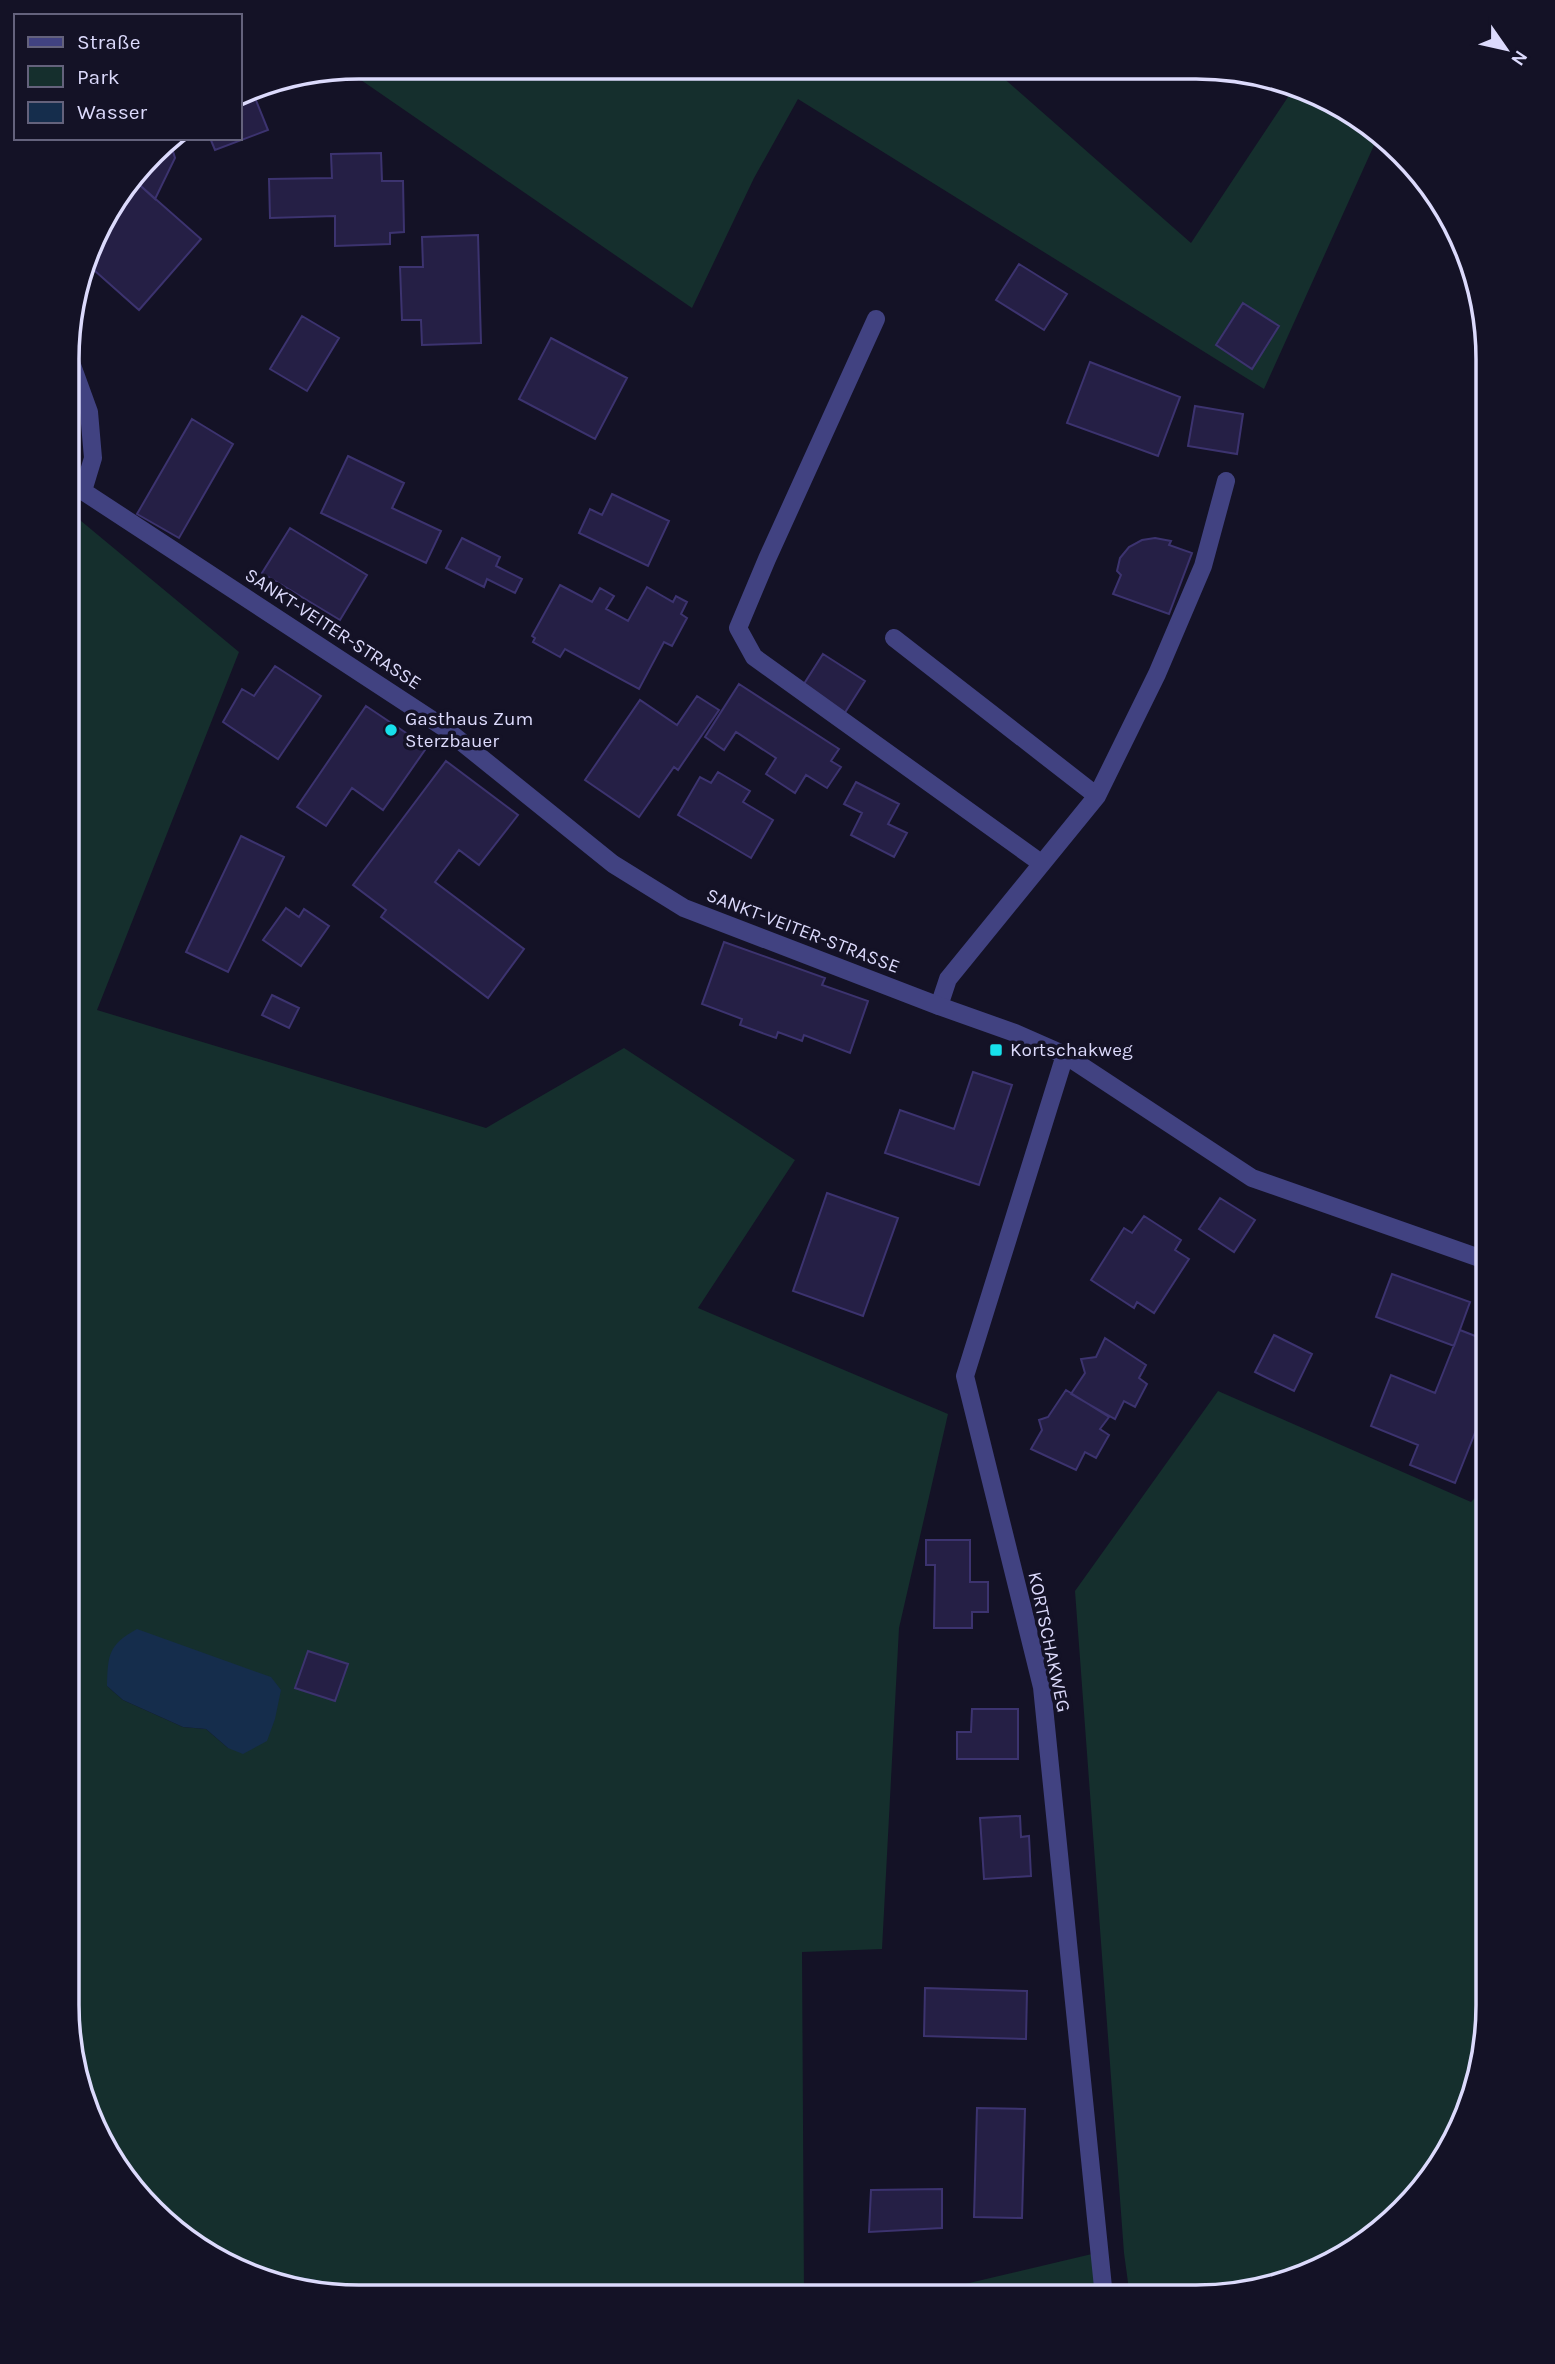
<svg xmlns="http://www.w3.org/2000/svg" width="1555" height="2364" font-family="Karla,sans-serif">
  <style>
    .green { fill: #152f2d; fill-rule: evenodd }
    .water { fill: #152d4c }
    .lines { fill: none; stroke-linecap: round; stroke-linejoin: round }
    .stream { stroke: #152d4c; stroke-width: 12 }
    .building { fill: #251f45; stroke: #3c336f; stroke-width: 2 }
    .path { stroke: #3bafa2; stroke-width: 4.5; stroke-dasharray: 3.5 5; stroke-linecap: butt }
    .lane { stroke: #414281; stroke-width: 18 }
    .street { stroke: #414281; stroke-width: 18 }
    .poi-dot { fill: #17e0eb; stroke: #141226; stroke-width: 2.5 }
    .labels { text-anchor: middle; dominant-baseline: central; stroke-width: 7; stroke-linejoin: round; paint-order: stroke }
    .street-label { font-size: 19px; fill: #dcdafc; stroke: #141226 }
    .poi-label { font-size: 19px; fill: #dcdafc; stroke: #141226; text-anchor: start }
    .rim { fill: none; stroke: #dcdafc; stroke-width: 3.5 }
  </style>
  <rect width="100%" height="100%" fill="#141226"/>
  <path class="green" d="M358,67L992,68L1191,243L1296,85L1309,89L1380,132L1264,389L798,99L754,178L692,308L345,69ZM1243,303L1279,326L1252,369L1216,345Z
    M69,511L239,652L97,1010L486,1128L624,1048L795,1160L698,1308L948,1414L899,1628L882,1949L802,1952L804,2296L321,2295L247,2275L181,2237L127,2184L89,2118L67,2006ZM107,1686L267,1740L228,1748L206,1729L183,1727L123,1700Z
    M1218,1391L1471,1502L1488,1485V2025L1473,2100L1439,2168L1375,2237L1309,2275L1197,2297H1130L1124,2253L1075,1591Z
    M1092,2254L1102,2297H910Z"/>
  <path class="water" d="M137,1629L271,1677L281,1690L275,1719L267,1741L243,1754L228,1748L206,1729L183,1727L123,1700L107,1686C108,1655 108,1645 137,1629Z"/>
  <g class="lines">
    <path class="stream" d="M240,2272L365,2295"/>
  </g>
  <path class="building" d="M251,88L268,130L215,150L210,138H240V93Z
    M169,138L175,158L155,199L134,180L166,139Z
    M381,153L382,181H403L404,232L390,233V244L335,246V216L270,218L269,179L332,178L331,154Z
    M134,180L201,239L139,310L86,263L97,229Z
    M478,235L481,343L422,345L421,320H402L400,267H423L422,237Z
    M1019,264L1067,294L1044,330L996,300Z
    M1243,303L1279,326L1252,369L1216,345Z
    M302,316L339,338L307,391L270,369Z
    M551,338L627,378L595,439L519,399Z
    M1090,362L1180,397L1158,456L1067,423Z
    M1195,406L1243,414L1237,454L1188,446Z
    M192,419L233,444L179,538L137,514Z
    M348,456L404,483L392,508L441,531L426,563L321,513Z
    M612,494L669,521L648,566L579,533L590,509L602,515Z
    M290,528L367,575L340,620L262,573Z
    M462,538L500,557L496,566L522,579L515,593L487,579L484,587L446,568Z
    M1155,538L1171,541L1169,545L1192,553L1169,614L1113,594L1121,575L1117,571L1120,558L1129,547L1142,540Z
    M560,585L592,602L600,588L614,596L606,609L628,621L647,587L673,602L676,596L687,602L681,614L687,618L672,646L664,642L639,689L565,649L560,657L533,642L535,638L532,636Z
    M823,654L865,681L844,714L802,687Z
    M275,666L321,696L278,759L223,722L242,689L254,696Z
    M739,684L839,749L831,761L841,767L827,788L806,775L795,793L766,774L776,758L736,732L724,750L705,737Z
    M697,696L719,710L678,770L674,767L639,817L585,780L640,700L677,725Z
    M366,706L427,747L383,810L352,788L326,826L297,807Z
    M446,761L518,815L479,865L459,850L435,882L524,949L488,998L381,917L386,910L353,885Z
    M718,772L750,791L743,802L773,820L751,858L678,815L700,777L711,783Z
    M856,782L899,804L888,824L907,833L894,857L851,835L862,813L844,804Z
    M241,836L284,857L228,972L186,952Z
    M286,908L299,917L304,909L329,926L301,966L263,940Z
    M724,942L825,978L822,985L868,1001L850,1053L804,1035L802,1041L778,1032L776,1038L740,1025L742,1019L702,1004Z
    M272,995L299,1008L289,1028L262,1015Z
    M973,1072L1012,1085L979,1185L885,1153L900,1110L954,1129Z
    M827,1193L898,1218L863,1316L793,1291Z
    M1220,1198L1255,1220L1234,1252L1199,1229Z
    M1144,1216L1181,1240L1175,1250L1189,1259L1154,1313L1137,1302L1134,1308L1091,1280L1124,1228L1132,1233Z
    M1392,1274L1470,1302L1454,1346L1376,1317Z
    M1460,1330L1488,1341V1400L1455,1483L1410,1465L1418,1445L1371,1426L1391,1375L1435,1393Z
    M1274,1335L1312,1354L1294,1391L1255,1372Z
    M1105,1338L1146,1365L1139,1378L1147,1384L1135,1407L1124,1401L1115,1419L1071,1394L1085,1373L1081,1359L1096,1357Z
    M1066,1390L1109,1417L1100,1429L1109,1435L1096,1458L1085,1452L1076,1470L1031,1449L1042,1430L1039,1420L1048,1417Z
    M926,1540H970V1582H988V1612H972V1628H934L935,1565H926Z
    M308,1651L348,1664L335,1701L295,1688Z
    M972,1709H1018V1759H957V1732H971Z
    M1020,1816L1021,1837L1029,1836L1031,1876L984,1879L980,1818Z
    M925,1988L1027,1991L1026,2039L924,2036Z
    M977,2108L1025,2109L1022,2218L974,2217Z
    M942,2189V2228L869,2232L871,2190Z"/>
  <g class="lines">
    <path class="path" d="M1057,2297L1074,2286"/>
    <path class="lane" d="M876,319L767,559L738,628L754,657L1041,863
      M894,638L1097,796
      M939,1006L948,979L1097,796L1157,674L1203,566L1226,481"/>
    <path class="street" d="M69,357L89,412L93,458L83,491
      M69,482L443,727L613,864L684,908L939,1006L1015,1033L1065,1055L1252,1178L1488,1261
      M1065,1055L965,1376L1042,1687L1104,2297"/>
  </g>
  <g class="poi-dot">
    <circle cx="391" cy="730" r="7"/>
    <rect x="989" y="1043" width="14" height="14" rx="3.5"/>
  </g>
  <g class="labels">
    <g class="street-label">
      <text transform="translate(333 629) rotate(33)">SANKT-VEITER-STRASSE</text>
      <text transform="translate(803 931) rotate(21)">SANKT-VEITER-STRASSE</text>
      <text transform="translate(1049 1642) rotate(78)">KORTSCHAKWEG</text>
    </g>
    <g class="poi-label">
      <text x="405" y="719">Gasthaus Zum<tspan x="405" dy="22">Sterzbauer</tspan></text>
      <text x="1010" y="1050">Kortschakweg</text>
    </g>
  </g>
  <path d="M0 0H1555V2364H0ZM359 79H1196A280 280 0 0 1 1476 359V2005A280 280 0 0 1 1196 2285H359A280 280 0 0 1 79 2005V359A280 280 0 0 1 359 79Z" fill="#141226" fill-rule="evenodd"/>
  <path class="rim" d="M359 79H1196A280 280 0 0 1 1476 359V2005A280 280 0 0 1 1196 2285H359A280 280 0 0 1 79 2005V359A280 280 0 0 1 359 79Z"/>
  <rect x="14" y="14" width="228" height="126" fill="#141226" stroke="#64627c" stroke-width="2"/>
  <rect x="28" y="37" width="35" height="10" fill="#414281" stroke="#64627c" stroke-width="2"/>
  <text x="77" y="49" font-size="21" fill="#dcdafc">Straße</text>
  <rect x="28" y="66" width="35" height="21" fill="#152f2d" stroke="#64627c" stroke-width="2"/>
  <text x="77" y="84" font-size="21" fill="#dcdafc">Park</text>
  <rect x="28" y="102" width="35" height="21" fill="#152d4c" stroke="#64627c" stroke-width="2"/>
  <text x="77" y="119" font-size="21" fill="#dcdafc">Wasser</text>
  <g transform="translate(1506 49) rotate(124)" stroke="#141226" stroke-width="5" paint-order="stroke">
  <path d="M0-5L12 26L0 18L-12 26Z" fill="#dcdafc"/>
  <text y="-10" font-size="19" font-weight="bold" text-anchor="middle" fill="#dcdafc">N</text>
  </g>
</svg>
